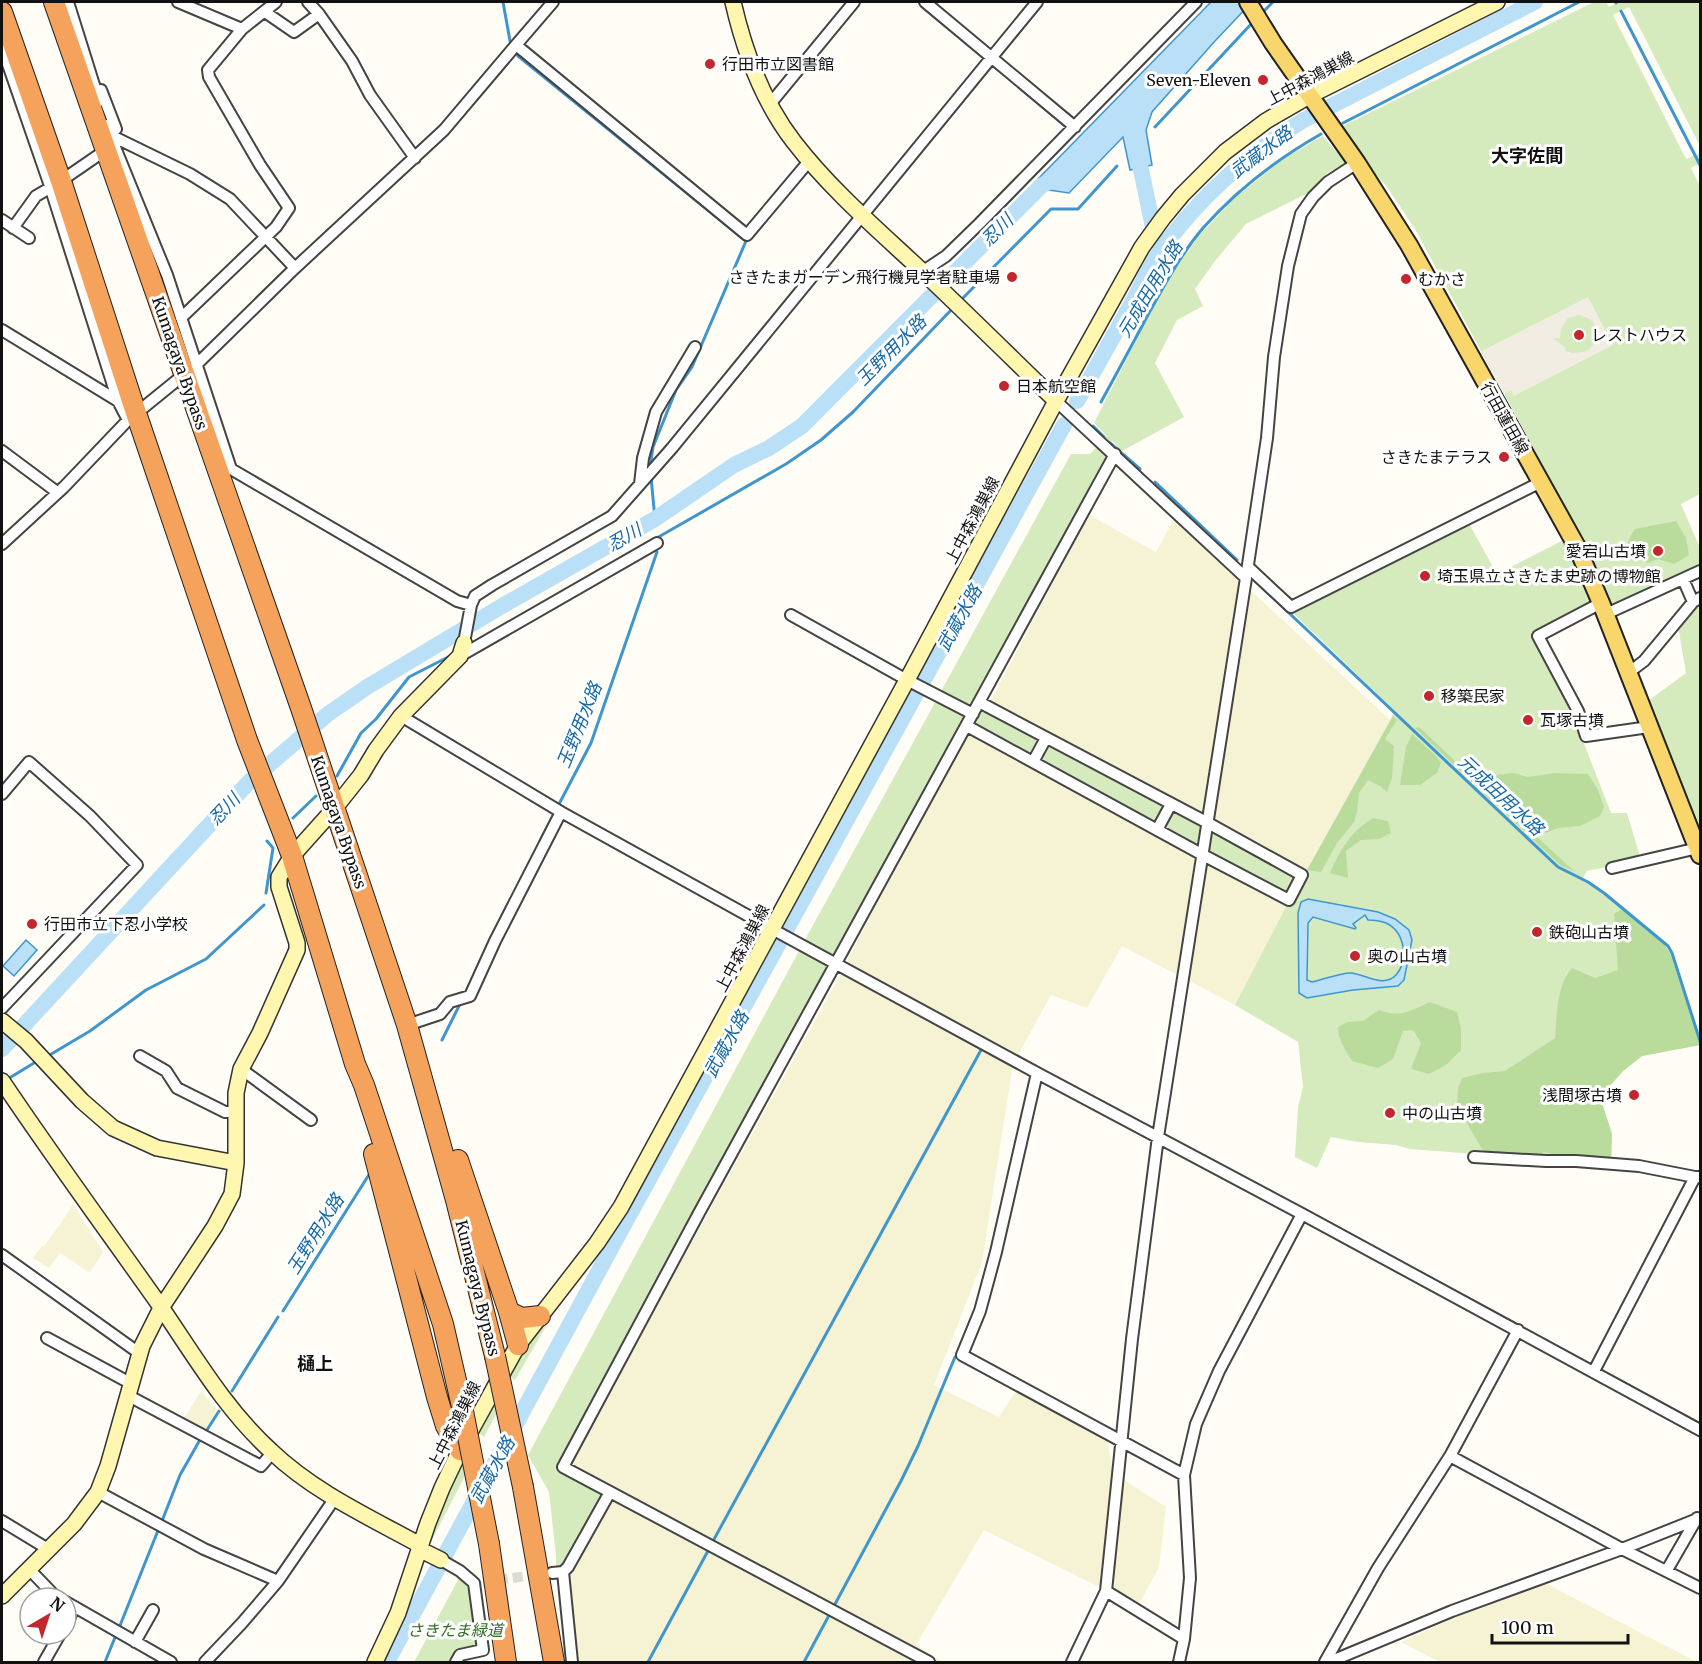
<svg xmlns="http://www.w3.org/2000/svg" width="1702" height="1664" font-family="Merriweather,'Noto Sans JP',serif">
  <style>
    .farmland { fill: #f6f3d4 }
    .green { fill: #d5ebbd }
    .forest { fill: #b9dc9c }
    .plaza { fill: #f1ede2; fill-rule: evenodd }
    .water { fill: #b9e0f7; stroke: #3f96cf; stroke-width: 1.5; fill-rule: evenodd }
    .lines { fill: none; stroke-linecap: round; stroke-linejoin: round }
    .stream { stroke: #3f96cf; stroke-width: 3 }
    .river { stroke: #b9e0f7; stroke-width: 16 }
    .street-tunnel { stroke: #dbdad3; stroke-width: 10; stroke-dasharray: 10 5; stroke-linecap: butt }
    .street-casing { stroke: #444; stroke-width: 14 }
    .secondary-casing { stroke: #333; stroke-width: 18 }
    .primary-casing { stroke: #222; stroke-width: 20 }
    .highway-casing { stroke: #222; stroke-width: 22 }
    .street { stroke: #fff; stroke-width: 10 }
    .secondary { stroke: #fff6b0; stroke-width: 15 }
    .primary { stroke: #f9d66b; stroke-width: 16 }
    .highway { stroke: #f5a25d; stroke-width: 20 }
    .highway-bridge-casing { stroke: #222; stroke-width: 22; stroke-linecap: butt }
    .highway-bridge { stroke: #f5a25d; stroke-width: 20 }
    .poi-dot { fill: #c4262e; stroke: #fff; stroke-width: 2 }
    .labels { text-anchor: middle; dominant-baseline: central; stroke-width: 6; stroke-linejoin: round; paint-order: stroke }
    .poi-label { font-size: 16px; fill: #111; stroke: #fff; text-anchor: start }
    .street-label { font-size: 16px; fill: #111; stroke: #fff }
    .park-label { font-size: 16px; font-style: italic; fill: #2f6b1f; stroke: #fff }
    .water-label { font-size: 18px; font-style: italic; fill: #1768a6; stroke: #fff }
    .neighbourhood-label { font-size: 18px; font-weight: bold; fill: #111; stroke: #fff }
  </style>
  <rect width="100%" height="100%" fill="#fffdf5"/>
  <path class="farmland" d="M1089,515L1156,552L1174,519L1390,720L1305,874L989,704Z
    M967,730L1289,903L1235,1005L1122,946L1087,1008L1051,995L1013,1064L982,1262L934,1385L999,1417L1018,1388L1107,1437L1113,1473L1166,1507L1159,1567L1138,1606L984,1530L916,1645L941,1661L940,1662H574L566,1582L614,1488L568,1465L841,974L923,812Z
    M73,1204L103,1252L90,1273L60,1253L49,1268L33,1258L42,1246H44L61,1223Z
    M201,1391L217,1410L204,1431L183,1420Z
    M1539,1580L1697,1662H1440L1401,1642Z"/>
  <path class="green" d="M1594,2H1606L1609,7L1619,2H1700V146L1629,7L1613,15L1686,159L1700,153V163L1691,168L1700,186V494L1681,504L1700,548V568L1612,607L1607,596L1533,634L1577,714L1583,741L1611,813H1627L1641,860L1587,871L1582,880L1591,885C1614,902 1659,930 1671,955L1700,1045L1642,1056L1623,1071L1600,1097L1612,1134L1611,1162L1539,1159L1410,1149L1396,1145L1358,1142L1331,1137L1317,1168L1295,1157L1298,1107L1303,1087L1298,1042L1235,1005L1288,903L963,728L560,1466L606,1493L564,1566L556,1568V1556L549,1492L528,1455L800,949L1071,454H1090L1107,436L1094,423L1139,335L1136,333L1142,321L1146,322L1172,273L1170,271L1183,251L1187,253L1198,237L1226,207L1224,204L1238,190L1241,193L1283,159L1323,136L1346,163L1327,173L1312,191L1246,224L1215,261L1195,289L1203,306L1177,320L1155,363L1184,417L1122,451L1112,441L1104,451L1109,457L978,697L1305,874L1395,711L1292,612L1373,569L1468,522L1497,574L1579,532L1415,229L1387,187L1368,165L1343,126Z
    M1700,601V833L1648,701L1686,673L1678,626Z
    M561,1300L515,1380L510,1377V1374L531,1338Z
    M494,1402L500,1407L484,1437L478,1433Z
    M463,1461L467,1463L468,1470L432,1540L429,1539L443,1500Z
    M459,1578L470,1589L480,1642L475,1648L452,1662H414Z"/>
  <path class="forest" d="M1676,521L1686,538L1689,555L1674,564L1658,559L1648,563C1629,554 1621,549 1635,529Z
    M1393,716L1397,720L1385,739L1394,746L1392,778L1387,792L1380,786L1368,780L1359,793L1357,812L1354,822L1337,843L1321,872L1307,870Z
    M1419,727L1499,802L1496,805L1415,728Z
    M1412,734L1435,755L1441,763L1437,773L1420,785H1400L1406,747Z
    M1513,773L1528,777L1555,773L1588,774L1598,790L1604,807L1600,816L1580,826L1558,828L1546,833L1494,781L1497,775Z
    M1509,811L1575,872L1560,865L1505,813Z
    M1373,818L1388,821L1391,833L1379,839L1361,840L1346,851L1348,878L1330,873C1340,850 1351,831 1373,818Z
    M1622,909C1639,922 1661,936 1671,955L1700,1045L1642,1056L1623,1071L1600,1097L1612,1134L1611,1162L1566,1159L1564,1156L1543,1152L1539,1159L1489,1155L1482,1149L1457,1106L1458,1088L1462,1078L1483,1073L1505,1071L1555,1038C1557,1015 1556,986 1572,968L1595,978L1618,970L1614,914Z
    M1430,1002L1457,1012L1461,1029V1050L1446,1065L1429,1074L1411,1069L1421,1043L1413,1030L1403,1031L1393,1059L1378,1068L1352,1061C1345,1050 1338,1039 1338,1027L1347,1022L1363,1021L1379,1010C1401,1018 1410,1011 1430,1002Z"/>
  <path class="plaza" d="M1588,297L1613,345L1514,396L1511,390L1504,394L1482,351ZM1580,315L1593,321L1597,331L1596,340L1590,349L1584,352L1572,353L1565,351L1566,348L1553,338H1560L1561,328L1568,318Z"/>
  <path class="water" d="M1211,2H1252L1215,41L1152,112L1146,130L1152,165L1130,170L1123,137L1069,193L1049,190L1038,179Z
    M1308,899L1378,912L1395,919L1409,930L1412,940L1404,980L1398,986L1353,990L1307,998L1299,993L1298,913L1301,902ZM1365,915L1368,920C1375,920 1381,921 1386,923C1405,932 1409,960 1396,975C1384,988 1366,975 1352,973C1342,972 1322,980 1312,982L1307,980L1308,923L1313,917L1355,929L1356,928L1353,924Z
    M26,940L37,950L14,976L3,966Z"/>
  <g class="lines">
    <path class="stream" d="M503,2L510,41L518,56L746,241L692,367L676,390L653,447L650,467
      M1616,2V3
      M1621,11L1700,165
      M1262,13L1273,2
      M1343,123L1579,2
      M1155,127L1253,22
      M960,301L1051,209H1078L1117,166
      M1101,402C1117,373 1133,343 1149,313C1165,284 1181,254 1203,228C1237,190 1277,159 1321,134
      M1093,426L1104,437
      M1110,443L1140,469
      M651,477L655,519
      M1155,482L1237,560
      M655,539L786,464L821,440L853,412L953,308
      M1253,579L1558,867L1588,882L1604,893L1668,946L1672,953L1700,1041
      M337,776L361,733L376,719L409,677L452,655
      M558,806L591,743L657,552
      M293,818L316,796
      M541,839L554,814
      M266,893L273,848L267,841
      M465,994L474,976
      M442,1040L460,1004
      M48,1056L90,1031L146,990L206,959L264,905
      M11,1077L34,1063
      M283,1311L370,1173
      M232,1391L278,1317
      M205,1433L219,1411
      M162,1521L180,1475L201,1438
      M712,1543L981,1050
      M119,1628L159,1528
      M105,1662L116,1635
      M648,1662L709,1549
      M804,1662L901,1481L918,1446L955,1357"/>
    <path class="river" d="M1136,146L1156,241
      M1077,401C1096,368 1114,335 1133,301C1141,286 1149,268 1159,253C1198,198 1245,156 1302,121L1535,2
      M2,1049L249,782L328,714L367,687L502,606L655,519L734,465L769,448L802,426L1041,186L1062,174
      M387,1662L615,1241L1064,425"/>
    <path class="street-tunnel" d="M483,1582L542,1574"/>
    <defs>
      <path id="street" d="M68,2L99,101
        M178,2L242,29L276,2
        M308,2L319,14L352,61L370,95L415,158
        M553,2L516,45L747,235L810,160
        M925,2L1075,127
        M265,12L294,32L319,14
        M2,47L48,180L118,401
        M101,90L116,129
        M770,104L854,2
        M106,125L110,135L190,174L230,199L295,268
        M114,145L167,275L231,469L457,601L471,605
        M68,176L100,154
        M2,220L29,238
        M13,228L36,196L48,189
        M922,272L946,256L980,223L1196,2
        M181,318L276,227L289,208L260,165L209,77L208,70L242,29
        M2,330L118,401L128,420
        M1056,401L1246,578
        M2,451L57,492
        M640,484L643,458L656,412L695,347
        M2,544L64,487L128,420L197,364L295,268L444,130L516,45
        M1248,567L1291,607L1541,482
        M1683,579L1693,602
        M1601,603L1538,636L1578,711L1586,736L1649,727
        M1606,614L1700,571
        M791,615L907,680L973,714
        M464,643L471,605L475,596L492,585L612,516L672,448L1037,2
        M460,656L657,543
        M1628,673L1644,661L1693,602L1700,598
        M401,716L561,812L772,929L1037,1073L996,1252L980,1311L962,1355L1184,1475L1196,1424L1219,1371L1302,1214L1700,1430
        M967,726L1203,855L1289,900L1302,875L1208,823L979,702
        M1033,762L1046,738
        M2,794L29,762L90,816L137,865L2,1008
        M1157,830L1171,804
        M1612,868L1698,848
        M407,1025L440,1014L450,1002L470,996L495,941L561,812
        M140,1056L166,1071L177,1088L225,1112H235
        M241,1069L311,1120
        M1037,1073L1302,1214
        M1474,1157L1546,1161H1576L1639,1166L1695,1177
        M2,1255L139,1353
        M1518,1330L1450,1456L1622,1549L1700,1588
        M47,1338L130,1383
        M1594,1371L1695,1177H1700
        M127,1395L261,1466L272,1453
        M98,1492L204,1549L278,1581
        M610,1492L929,1662
        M2,1521L43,1546L48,1551
        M441,1560L460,1571L474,1583L483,1650L460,1655L456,1662
        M29,1569L54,1595L59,1598
        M1667,1570L1697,1518
        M563,1572L572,1662
        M552,1573L563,1572L568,1567L610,1492L563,1467L699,1213L1115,454
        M1106,1591L1184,1639
        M66,1602L171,1662
        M66,1624L75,1607
        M135,1642L153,1610
        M44,1662L60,1634
        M205,1662L242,1623L278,1581L335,1498
        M1072,1662L1106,1591L1132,1339L1158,1137L1246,578L1267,438L1274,357L1288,266L1301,214L1313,197L1328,182L1357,163
        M1179,1662L1184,1639L1190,1578L1184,1475
        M1325,1662L1378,1568L1450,1456
        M1329,1662L1452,1611L1622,1549L1700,1518"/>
      <path id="secondary" d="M733,2C744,50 763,102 794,142C831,190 878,230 922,271C967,314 1011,357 1056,401
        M2,1021L26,1041L82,1101L113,1128L157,1148L236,1163
        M2,1081C53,1157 108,1232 161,1307C195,1357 226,1410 271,1451C314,1492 369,1517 420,1545
        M419,1549L441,1560
        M2,1596L74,1524L98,1492L108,1466L142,1346L161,1308L215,1226L232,1194L236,1163V1093L241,1069L260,1033L297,950V943L279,887V877L292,856L334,809L361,775L376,750L401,716L460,656L464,643
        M375,1662L398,1613L428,1523L442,1488L460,1450L518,1345L597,1243L621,1207L907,680L1056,401L1142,247L1163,218L1182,195L1225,152L1266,121L1309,96L1497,2"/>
      <path id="primary" d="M1248,2L1273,43L1357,163L1409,245L1577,547L1601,603L1700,855"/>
      <path id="highway" d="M54,2L301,708L407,1025L456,1200L495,1356
        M2,12L61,181L136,413L247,740L292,856L355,1064L364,1085L443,1324L463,1411
        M374,1154L437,1397L446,1426L460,1450
        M458,1160L509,1312L518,1345
        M509,1312L522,1318L540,1316
        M523,1487L554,1662
        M489,1544L506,1662"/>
    </defs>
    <use href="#street" class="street-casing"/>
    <use href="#secondary" class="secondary-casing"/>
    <use href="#primary" class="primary-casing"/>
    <use href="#highway" class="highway-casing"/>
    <use href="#street" class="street"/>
    <use href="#secondary" class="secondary"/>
    <use href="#primary" class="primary"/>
    <use href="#highway" class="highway"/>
    <defs>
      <path id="highway-bridge" d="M495,1356L523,1487
        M463,1411L489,1544"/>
    </defs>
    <use href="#highway-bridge" class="highway-bridge-casing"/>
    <use href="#highway-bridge" class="highway-bridge"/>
  </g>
  <g class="poi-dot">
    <circle cx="710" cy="64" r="6"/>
    <circle cx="1263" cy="80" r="6"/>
    <circle cx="1012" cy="277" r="6"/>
    <circle cx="1406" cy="279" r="6"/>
    <circle cx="1579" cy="335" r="6"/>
    <circle cx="1004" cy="386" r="6"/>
    <circle cx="1504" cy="457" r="6"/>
    <circle cx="1658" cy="551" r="6"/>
    <circle cx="1425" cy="576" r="6"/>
    <circle cx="1429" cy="696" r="6"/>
    <circle cx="1528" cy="720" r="6"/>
    <circle cx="32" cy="924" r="6"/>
    <circle cx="1537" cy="932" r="6"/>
    <circle cx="1355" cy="956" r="6"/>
    <circle cx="1634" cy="1095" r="6"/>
    <circle cx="1390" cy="1113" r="6"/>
  </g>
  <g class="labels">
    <g class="poi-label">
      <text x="722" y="64">行田市立図書館</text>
      <text x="1251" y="80" text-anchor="end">Seven-Eleven</text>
      <text x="1000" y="277" text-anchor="end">さきたまガーデン飛行機見学者駐車場</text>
      <text x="1418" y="279">むかさ</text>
      <text x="1591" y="335">レストハウス</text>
      <text x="1016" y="386">日本航空館</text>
      <text x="1492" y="457" text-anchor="end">さきたまテラス</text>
      <text x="1646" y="551" text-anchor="end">愛宕山古墳</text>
      <text x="1437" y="576">埼玉県立さきたま史跡の博物館</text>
      <text x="1441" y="696">移築民家</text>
      <text x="1540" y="720">瓦塚古墳</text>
      <text x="44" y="924">行田市立下忍小学校</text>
      <text x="1549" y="932">鉄砲山古墳</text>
      <text x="1367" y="956">奥の山古墳</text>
      <text x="1622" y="1095" text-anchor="end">浅間塚古墳</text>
      <text x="1402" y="1113">中の山古墳</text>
    </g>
    <g class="street-label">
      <text transform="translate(1310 78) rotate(-28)">上中森鴻巣線</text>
      <text transform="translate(180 363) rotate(71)">Kumagaya Bypass</text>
      <text transform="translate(1505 418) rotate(61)">行田蓮田線</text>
      <text transform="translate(972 520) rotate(-62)">上中森鴻巣線</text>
      <text transform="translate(339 822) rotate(71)">Kumagaya Bypass</text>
      <text transform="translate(742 948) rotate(-62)">上中森鴻巣線</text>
      <text transform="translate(478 1288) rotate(76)">Kumagaya Bypass</text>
      <text transform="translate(454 1425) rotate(-63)">上中森鴻巣線</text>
    </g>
    <g class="park-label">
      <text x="455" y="1630">さきたま緑道</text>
    </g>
    <g class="water-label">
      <text transform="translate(1261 152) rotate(-37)">武蔵水路</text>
      <text transform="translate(997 230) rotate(-45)">忍川</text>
      <text transform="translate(1150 289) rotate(-59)">元成田用水路</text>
      <text transform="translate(891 350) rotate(-45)">玉野用水路</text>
      <text transform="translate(624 537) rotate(-30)">忍川</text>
      <text transform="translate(959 618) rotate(-61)">武蔵水路</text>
      <text transform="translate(579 725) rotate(-68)">玉野用水路</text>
      <text transform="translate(1501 795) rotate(43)">元成田用水路</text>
      <text transform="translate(224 809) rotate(-47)">忍川</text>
      <text transform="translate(726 1044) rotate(-61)">武蔵水路</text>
      <text transform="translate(315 1234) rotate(-58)">玉野用水路</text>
      <text transform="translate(492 1470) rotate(-61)">武蔵水路</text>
    </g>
    <g class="neighbourhood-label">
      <text x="1527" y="155">大字佐間</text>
      <text x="315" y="1363">樋上</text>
    </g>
  </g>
  <rect width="1702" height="1664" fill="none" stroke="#111111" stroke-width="6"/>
  <g transform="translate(48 1616) rotate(39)"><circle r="28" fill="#ffffff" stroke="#a0a0a0" stroke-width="1.5"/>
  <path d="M0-4.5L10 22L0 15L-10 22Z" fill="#c4262e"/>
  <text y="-9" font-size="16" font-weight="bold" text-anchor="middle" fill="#111111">N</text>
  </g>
  <path d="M1492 1634v9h136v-9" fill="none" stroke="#111111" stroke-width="3"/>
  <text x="1501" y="1634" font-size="18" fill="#111111" stroke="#ffffff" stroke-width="4.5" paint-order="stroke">100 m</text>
</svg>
